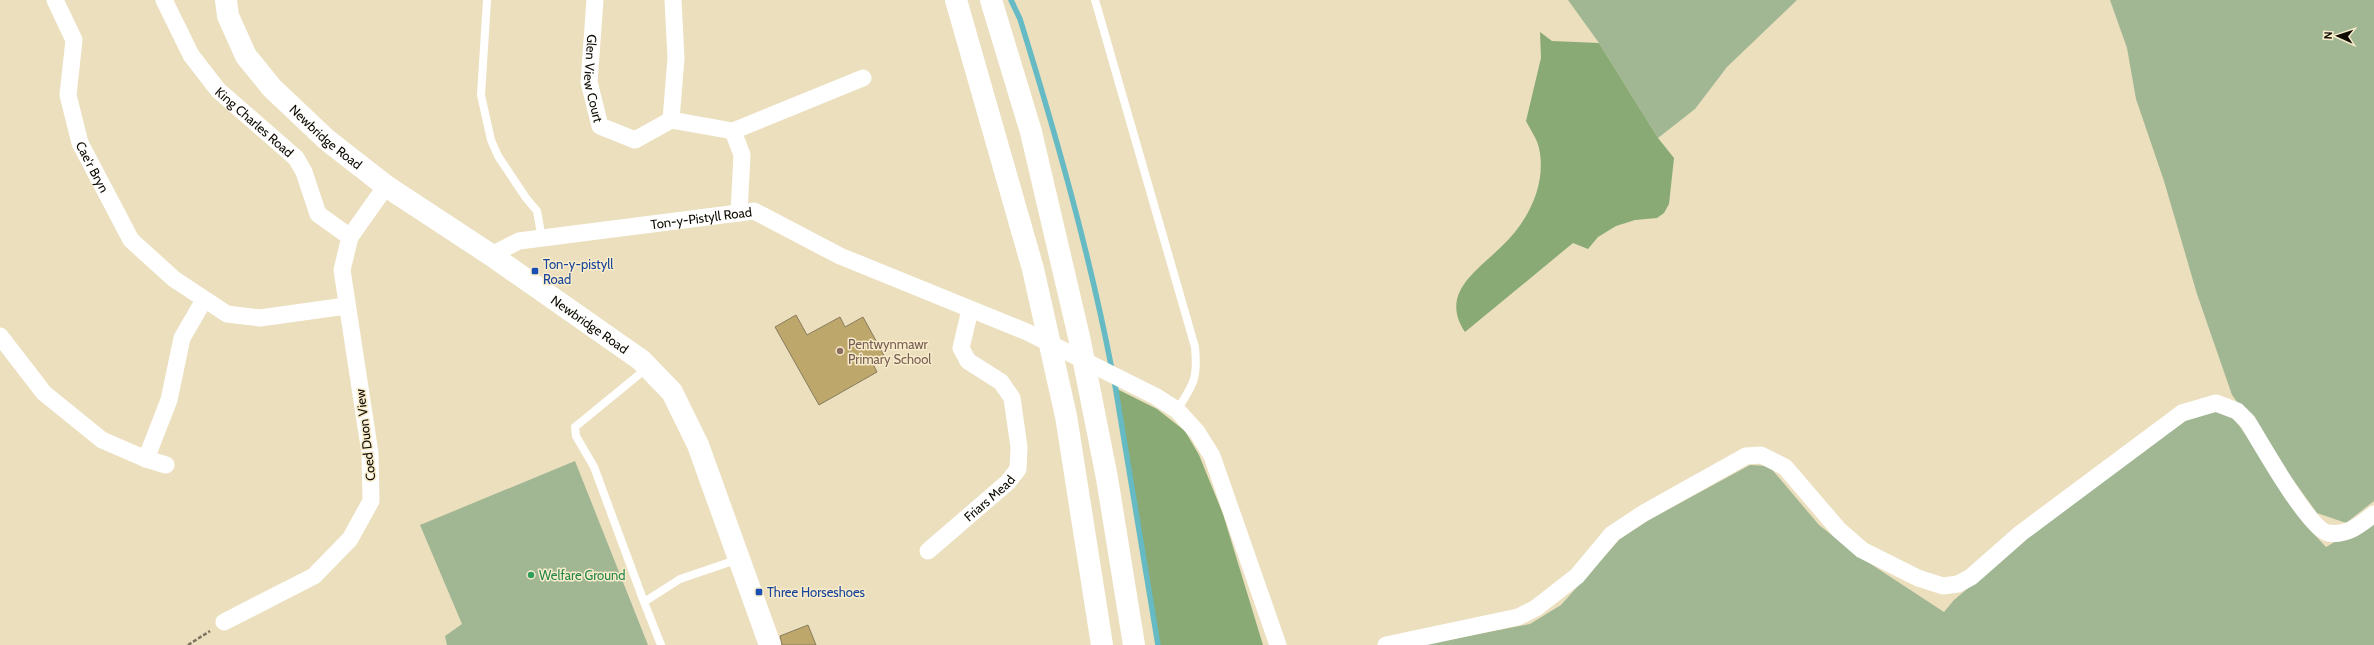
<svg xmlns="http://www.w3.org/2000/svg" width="2374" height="645" font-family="Cabin,sans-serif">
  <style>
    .green { fill: #a1b794 }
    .forest { fill: #89aa75 }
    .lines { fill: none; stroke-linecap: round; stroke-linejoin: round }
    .stream { stroke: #65bac3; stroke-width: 5.5 }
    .building { fill: #bda76b; stroke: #877c5e }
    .path { stroke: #7b745f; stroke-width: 2.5; stroke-dasharray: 4 2; stroke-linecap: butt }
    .lane { stroke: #fff; stroke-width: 8 }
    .street { stroke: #fff; stroke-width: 17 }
    .secondary { stroke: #fff; stroke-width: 22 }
    .primary { stroke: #fff; stroke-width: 22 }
    .transit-dot { fill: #1a4fb4; stroke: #f8eccb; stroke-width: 1.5 }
    .education-dot { fill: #8d6e63; stroke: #f8eccb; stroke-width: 1.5 }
    .leisure-dot { fill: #2e9e5b; stroke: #f8eccb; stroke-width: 1.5 }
    .labels { text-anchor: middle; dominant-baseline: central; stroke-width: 3; stroke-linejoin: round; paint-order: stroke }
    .street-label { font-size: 13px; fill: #0f0b02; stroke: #f8eccb }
    .transit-label { font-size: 13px; fill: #164399; stroke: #f8eccb; text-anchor: start }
    .education-label { font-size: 13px; fill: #785e54; stroke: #f8eccb; text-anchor: start }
    .leisure-label { font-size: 13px; fill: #27864d; stroke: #f8eccb; text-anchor: start }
  </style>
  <rect width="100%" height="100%" fill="#ebdfbe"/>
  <path class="green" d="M1568,0H1797L1727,67L1695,109L1658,138L1599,43Z
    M2110,0H2374V501L2346,523L2317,513L2232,395L2197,294L2164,181L2136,99L2127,48Z
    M2215,409L2232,415L2310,530L2326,547L2374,519V645H1422L1530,624L1561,605L1620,539L1647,521L1750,465L1769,466L1819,525L1857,555L1944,612L1954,600L2022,542L2187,418Z
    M575,461L648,645H447L445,636L462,624L420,525Z"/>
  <path class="forest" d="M1540,32L1552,41L1599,43L1658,138L1674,158L1669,204L1664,213L1657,218L1635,220L1616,226L1598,237L1588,249L1573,243L1465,332C1439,293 1477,271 1502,246C1528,222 1547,184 1539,148C1537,139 1530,129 1526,121L1541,58Z
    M1115,388L1157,409L1185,431L1199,455L1223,514L1263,645H1158Z"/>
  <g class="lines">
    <path class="stream" d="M1011,0L1020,19C1056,135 1089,251 1112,370
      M1114,379L1158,645"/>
  </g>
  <path class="building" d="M796,315L807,335L840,317L845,327L863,317L885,357L873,364L877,372L819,405L775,327Z
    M808,625L816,645H782L780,636Z"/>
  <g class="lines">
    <path class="path" d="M188,645L210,631"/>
    <path class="lane" d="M487,0L481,95L491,140L498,156L526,198L537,211L542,239
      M1095,0L1195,347C1198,378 1194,384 1177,410
      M644,602L594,467L576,436L575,427L647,368
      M661,645L644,602L680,579L739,559"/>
    <g class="street">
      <path id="s1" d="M55,0L74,40L68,95L80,143L131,240L174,279L227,314L260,318L346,306"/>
      <path id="s2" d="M164,0L191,55L218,90L296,158L304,172L318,214L350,237"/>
      <path id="s3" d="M595,0L589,82L600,126L635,140L671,120L676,58L673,0"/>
      <path d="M671,120L733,131L742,155L739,213"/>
      <path d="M733,131L863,78"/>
      <path id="s4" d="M491,255L519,241L754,211L840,256L1027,332L1155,396L1177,410L1197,432L1212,456L1278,645"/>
      <path d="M0,336L44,393L102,440L146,459L166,465"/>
      <path d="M146,459L169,400L182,338L204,300"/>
      <path id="s5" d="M928,551L1008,482L1018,469L1019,447L1012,398L1001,382L968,361L961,348L970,310"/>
      <path d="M224,622L314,576L350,539L371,501L370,453L342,270L350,237L386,186"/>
      <path d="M1386,645L1518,617L1536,608L1577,576L1612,534L1644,513L1746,456L1761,455L1785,467L1839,530L1862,550L1918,578L1943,586L1958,584L1971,577L2021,533L2182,413L2216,403L2237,411L2248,422C2260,442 2309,529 2328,533C2348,536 2359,525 2374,514"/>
    </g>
    <path class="secondary" id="s6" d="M226,0L228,16L246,56L272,88L327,140L386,186L491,255L641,360L672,392L698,445L770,645"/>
    <path class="primary" d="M956,0L1033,269L1066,416L1102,645
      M991,0L1031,132L1079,337L1107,478L1134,645"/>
  </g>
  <g class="transit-dot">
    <rect x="531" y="267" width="8" height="8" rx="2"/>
    <rect x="755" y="588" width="8" height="8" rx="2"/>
  </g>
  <circle class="education-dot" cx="840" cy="351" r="4"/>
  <circle class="leisure-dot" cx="531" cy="575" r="4"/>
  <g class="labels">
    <g class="street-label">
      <text stroke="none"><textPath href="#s3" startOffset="79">Glen View Court</textPath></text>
      <text stroke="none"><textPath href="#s2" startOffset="154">King Charles Road</textPath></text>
      <text stroke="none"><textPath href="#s6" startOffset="174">Newbridge Road</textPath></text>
      <text stroke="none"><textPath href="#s1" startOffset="176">Cae'r Bryn</textPath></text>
      <text stroke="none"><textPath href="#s4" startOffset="215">Ton-y-Pistyll Road</textPath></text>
      <text stroke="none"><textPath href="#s6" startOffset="498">Newbridge Road</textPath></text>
      <text transform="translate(365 435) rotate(-97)">Coed Duon View</text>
      <text stroke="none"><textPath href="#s5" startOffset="81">Friars Mead</textPath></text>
    </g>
    <g class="transit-label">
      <text x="543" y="264">Ton-y-pistyll<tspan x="543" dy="15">Road</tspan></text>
      <text x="767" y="592">Three Horseshoes</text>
    </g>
    <g class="education-label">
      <text x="848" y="344">Pentwynmawr<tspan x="848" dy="15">Primary School</tspan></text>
    </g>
    <g class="leisure-label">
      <text x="539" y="575">Welfare Ground</text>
    </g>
  </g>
  <g transform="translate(2338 36) rotate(273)" stroke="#f8eccb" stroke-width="3" paint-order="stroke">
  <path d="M0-3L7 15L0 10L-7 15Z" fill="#0f0b02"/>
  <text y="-6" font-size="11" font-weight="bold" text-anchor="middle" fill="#0f0b02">N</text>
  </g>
</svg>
